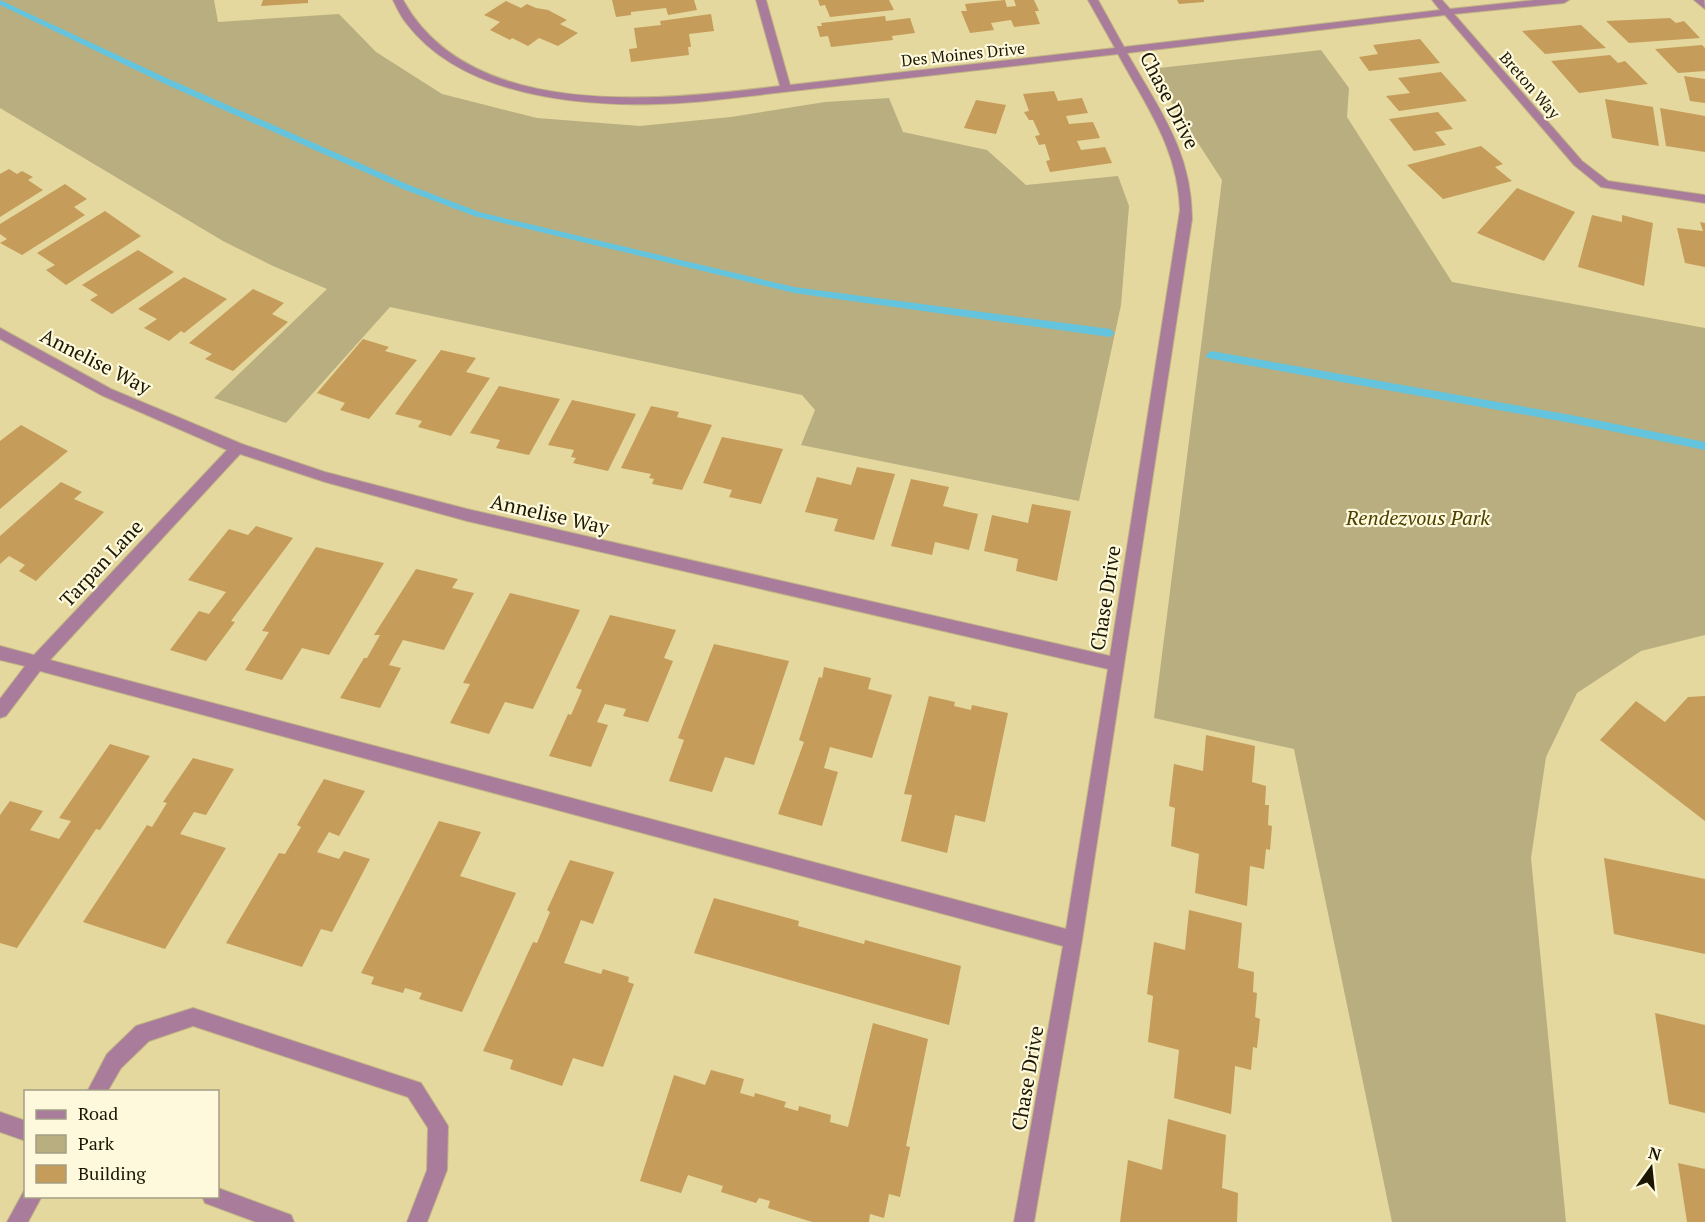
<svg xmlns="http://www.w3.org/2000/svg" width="1705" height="1222" font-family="'PT Serif',serif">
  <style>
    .green { fill: #b8ae7f }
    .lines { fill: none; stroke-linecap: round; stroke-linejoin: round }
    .stream { fill: #64c4de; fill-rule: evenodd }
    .building { fill: #c59c59 }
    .minor-casing { stroke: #c0b583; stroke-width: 2 }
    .minor { fill: #aa7c9b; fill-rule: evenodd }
    .labels { text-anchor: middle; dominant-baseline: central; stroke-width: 4.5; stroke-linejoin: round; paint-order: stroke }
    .far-street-label { font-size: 16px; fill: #1a1602; stroke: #fef9dc }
    .street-label { font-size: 20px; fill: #1a1602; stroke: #fef9dc }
    .park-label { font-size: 20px; font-style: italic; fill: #4b4000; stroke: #fef9dc }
  </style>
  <rect width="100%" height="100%" fill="#e4d89f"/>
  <path class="green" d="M0,0H214L218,22L339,14L376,52L442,94L537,118L640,126L731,117L825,102L889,98L903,132L987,150L1026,185L1118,176L1129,206L1121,305L1079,501L801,445L815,410L802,395L390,307L286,423L214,398L327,289L273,266L223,241L0,108Z
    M1321,50L1349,88L1347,117L1452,282L1705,328V635L1641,651L1577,693L1546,757L1531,858L1566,1222H1392L1294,749L1154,718L1222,180L1150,69Z"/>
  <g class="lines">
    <path class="stream" d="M0,0L171,80L409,185L479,212L794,287L1110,329L1115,333L1110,337L794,293L474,216L403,189L165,84L0,5Z
      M1211,351L1571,415L1705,442V450L1571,423L1207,358L1206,355Z"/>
  </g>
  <path class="building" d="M263,0H308V3L261,6Z
    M612,0H694L697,10L668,15L666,8L631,12V15L616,17Z
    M818,0H889L894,10L830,17L825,5L820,6Z
    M1005,0L1007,7L1016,6L1014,0H1034L1039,11H1035L1040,24L1014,27L1011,20L991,23L994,30L970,33L961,11H967L965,4Z
    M1177,0H1204V2L1179,4Z
    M506,1L521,8L527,4L536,8L548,10L567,20L560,24L578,33L558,46L539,38L528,46L512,38L510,40L490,30L500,22L484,15Z
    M711,14L714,31L689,34L691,47H688L689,55L631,62L629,49L637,48L634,28L661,25L660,21Z
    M885,16L886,21L910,18L915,33L892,36L893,40L831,47L828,36L820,37L817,26H822L821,23Z
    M1670,18L1676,23L1684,21L1700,38L1629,43L1606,21Z
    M1581,25L1606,48L1545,54L1522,31Z
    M1420,39L1440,63L1369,71L1359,57L1378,54L1373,45Z
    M1702,45L1705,48V71L1678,73L1655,49Z
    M1610,55L1618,63L1625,61L1648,84L1579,93L1551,61Z
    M1441,72L1467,101L1399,111L1386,96L1410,93L1398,78Z
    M1684,76L1705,79V103L1690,101Z
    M1054,91L1058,101L1082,98L1088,113L1066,116L1069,124L1093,122L1100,138L1077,141L1081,150L1105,147L1112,163L1050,172L1046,161L1050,160L1045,144L1039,145L1035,136L1040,135L1033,120H1029L1024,112L1029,111L1023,94Z
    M1605,99L1653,107L1659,146L1612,138Z
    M976,100L1006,105L996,134L964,128Z
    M1660,108L1705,116V152L1666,146Z
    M1438,112L1453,129L1435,132L1446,145L1414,151L1389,119Z
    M1481,146L1503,164L1495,167L1512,181L1443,199L1407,165Z
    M9,169L17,174L22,171L33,177L28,180L43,190L0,217V174Z
    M65,184L87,199L74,207L85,215L22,255L0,243L7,239L0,234V224Z
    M1517,188L1575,212L1544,261L1477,233Z
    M105,211L141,236L66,285L46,270L55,265L37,253Z
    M1592,215L1622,222V215L1653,223L1644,286L1578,267Z
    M1700,222L1705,223V267L1685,263L1677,228L1703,231Z
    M138,250L174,272L112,314L90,300L98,295L82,285Z
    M184,277L227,299L184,333L181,331L169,341L144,328L157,319L138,309Z
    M253,289L284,303L272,314L288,322L233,371L205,359L212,354L189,343Z
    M363,339L389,347L385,351L417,360L369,419L340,410L345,403L317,393Z
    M441,350L476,358L466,372L490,378L451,436L418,427L422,421L395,414Z
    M499,386L560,399L529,455L496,448L500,440L470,433Z
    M572,400L636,414L608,471L573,463L576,458L571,457L574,450L548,445Z
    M651,406L679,412L677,417L712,425L682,490L652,484L654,479L649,478L651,474L621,468Z
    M21,425L68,451L0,509V441Z
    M722,437L783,449L761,504L729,497L732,490L703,483Z
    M857,467L895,474L874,540L834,531L838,519L805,512L817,477L851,485Z
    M911,479L949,487L943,506L978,514L969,550L935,542L932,555L891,546Z
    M61,482L82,492L74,499L104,512L36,581L19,571L25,565L9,556L0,564V536Z
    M1032,504L1071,511L1057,581L1016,571L1018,559L984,551L992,515L1028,523Z
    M256,526L293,538L231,621L235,622L206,661L170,650L199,611L209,614L226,592L188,580L229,529L248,535Z
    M316,547L384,563L329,655L302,648L282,680L245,670L269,632L262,631Z
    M416,569L458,579L452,588L474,593L444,650L403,640L389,665L401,668L380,708L340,698L364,658H367L380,635H374Z
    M510,593L580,610L533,709L505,702L489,734L450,723L470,684L463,683Z
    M610,615L676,630L664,658L673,661L648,722L623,716L626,709L605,704L597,722L608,725L591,767L549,756L568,714L571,715L582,690L576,688Z
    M714,644L789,661L754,765L725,757L712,792L669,781L684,740L678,738Z
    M824,667L871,678L868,689L892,695L872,758L830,747L824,768L838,772L822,826L778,814L804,742L799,740L819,677L822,678Z
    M929,696L955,702L954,706L971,710L972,705L1008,713L985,822L955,815L947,853L901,841L912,795L904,794Z
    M1705,696V821L1600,740L1636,701L1665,722L1688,697Z
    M1206,735L1255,746L1252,782L1266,786L1265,805H1269L1268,825L1272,826L1270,850L1266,849L1264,869L1250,866L1247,906L1195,893L1199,854L1171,846L1175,808L1169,806L1174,764L1203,771Z
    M110,744L150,756L100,830L96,829L17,948L0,943V815L10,801L43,811L30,830L59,839L71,821L59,818Z
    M193,758L234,769L206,815L194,812L180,834L226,848L165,949L83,922L147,825L152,827L167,803L163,802Z
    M324,779L365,791L339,836L329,832L317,852L339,859L344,851L370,859L332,932L321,929L302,967L226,943L279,853L285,854L301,827L297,825Z
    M439,821L481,832L460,876L516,893L462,1012L419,999L422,993L405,988L403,993L371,984L374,977L361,973Z
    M1604,858L1705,879V954L1614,934Z
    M570,860L614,872L593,924L581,920L564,963L601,974L603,969L629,977L628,982L634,984L603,1067L573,1058L562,1086L510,1069L513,1060L483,1051L533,942L537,943L550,912L547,910Z
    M714,898L799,921L798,926L864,944L865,940L961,966L949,1025L694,953Z
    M1189,910L1242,923L1238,968L1254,972L1253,992L1257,993L1255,1017L1260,1019L1257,1048L1253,1047L1251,1070L1235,1066L1231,1114L1174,1098L1179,1050L1148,1042L1153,996L1147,994L1154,942L1185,950Z
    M1655,1013L1705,1025V1113L1669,1104Z
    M873,1023L928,1039L906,1146L910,1147L900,1197L889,1194L884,1218L870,1214L869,1222H812L768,1208L770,1201L759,1198L756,1203L721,1192L723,1186L688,1175L681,1193L640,1181L674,1075L705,1085L711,1070L744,1079L740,1093L754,1097L755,1093L786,1102L784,1107L798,1111L799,1106L831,1115L830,1122L848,1127Z
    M1168,1119L1226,1135L1222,1188L1238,1193L1237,1222H1120L1128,1160L1162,1170Z
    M1678,1163L1705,1169V1222H1687Z"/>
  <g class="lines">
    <defs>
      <path id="minor" d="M393,0H403C471,123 663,100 780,86L756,0H766L790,85L1115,48L1088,0H1098L1124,47L1440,10L1432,0H1442L1450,9L1535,0H1569L1564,3L1454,14L1582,161L1608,181L1705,195V203L1601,187L1574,165L1445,15L1127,53C1159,109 1192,152 1192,219L1082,940L1034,1222H1014L1063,946L40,671L6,716L0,718V699L25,666L0,660V646L34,655L227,450L101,395L0,339V328L111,389L242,444L325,472L467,509L1110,656L1180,210C1178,148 1146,106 1118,54L706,101C613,110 470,106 407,24C401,17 397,8 393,0ZM240,454L325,482L467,521L1108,669L1066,929L50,660Z
        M1694,0H1704L1705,9Z
        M193,1008L421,1083L448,1126L447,1170L427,1222H407L427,1170L428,1128L408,1097L193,1026L149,1041L121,1068L107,1092H87L107,1054L136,1026Z
        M0,1112L26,1121V1141L0,1132Z
        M218,1188L291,1215L294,1222H256L205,1203L202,1196H218Z
        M25,1189L26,1196H42L28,1222H7Z"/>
    </defs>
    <use href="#minor" class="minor-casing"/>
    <use href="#minor" class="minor"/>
  </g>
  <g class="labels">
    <g class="far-street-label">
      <text transform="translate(963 54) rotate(-6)">Des Moines Drive</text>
      <text transform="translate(1530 85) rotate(49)">Breton Way</text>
    </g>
    <g class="street-label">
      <text transform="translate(1170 100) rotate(63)">Chase Drive</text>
      <text transform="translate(96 361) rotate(27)">Annelise Way</text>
      <text transform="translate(550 514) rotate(13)">Annelise Way</text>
      <text transform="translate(101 563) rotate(-47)">Tarpan Lane</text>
      <text transform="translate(1105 598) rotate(-81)">Chase Drive</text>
      <text transform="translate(1027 1078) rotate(-80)">Chase Drive</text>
    </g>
    <g class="park-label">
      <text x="1418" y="517">Rendezvous Park</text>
    </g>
  </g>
  <rect x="24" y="1090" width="195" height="108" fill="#fef9dc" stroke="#a39e85" stroke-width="1.5"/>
  <rect x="36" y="1110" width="30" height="9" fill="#aa7c9b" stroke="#a39e85" stroke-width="1.5"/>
  <text x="78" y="1120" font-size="18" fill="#1a1602">Road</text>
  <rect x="36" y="1135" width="30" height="18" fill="#b8ae7f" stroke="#a39e85" stroke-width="1.5"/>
  <text x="78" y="1150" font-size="18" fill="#1a1602">Park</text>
  <rect x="36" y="1165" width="30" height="18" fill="#c59c59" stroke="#a39e85" stroke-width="1.5"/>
  <text x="78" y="1180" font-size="18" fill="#1a1602">Building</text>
  <g transform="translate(1651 1168) rotate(15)" stroke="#fef9dc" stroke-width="4.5" paint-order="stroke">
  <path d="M0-4.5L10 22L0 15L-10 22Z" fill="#1a1602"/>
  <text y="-9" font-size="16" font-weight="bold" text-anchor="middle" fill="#1a1602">N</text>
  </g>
</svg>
